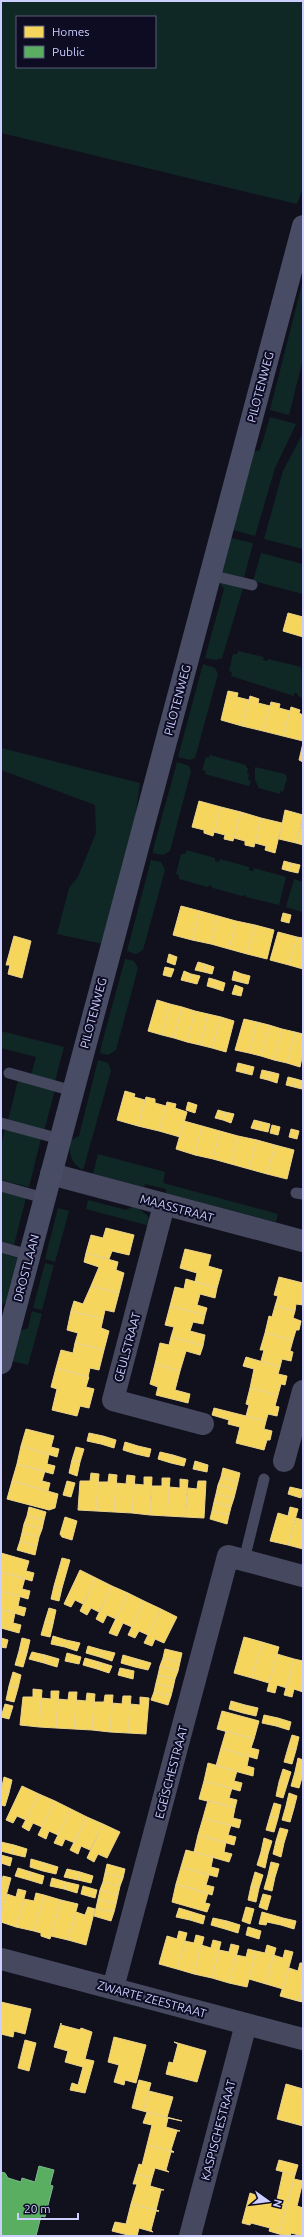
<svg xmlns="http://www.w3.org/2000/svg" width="304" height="2237" font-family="Ubuntu,sans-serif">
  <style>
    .green { fill: #0f2826; fill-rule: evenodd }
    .homes { fill: #f6d55c; stroke: #ead38d }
    .public { fill: #5aae61; stroke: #7cb890 }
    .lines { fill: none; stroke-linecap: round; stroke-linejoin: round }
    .lane { stroke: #45485e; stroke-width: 11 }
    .street { stroke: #45485e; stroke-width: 22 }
    .secondary { stroke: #484c64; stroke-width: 22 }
    .labels { text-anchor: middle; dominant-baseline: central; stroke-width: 4; stroke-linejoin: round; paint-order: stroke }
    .street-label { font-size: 12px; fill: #cdcfff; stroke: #0d0c22 }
  </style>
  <rect width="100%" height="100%" fill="#11111d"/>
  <path class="green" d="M1,1H303V188L297,204L1,133ZM17,17H155V67H17Z
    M303,280V359L289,415L270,410Z
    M270,417L296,424L275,468L255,536L233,530L253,452L260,450Z
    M303,433V549L264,539L283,471Z
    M231,538L253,543L244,578L221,573Z
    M261,553L303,564V594L253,581Z
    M219,582L243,588L222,658L216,660L205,658L224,589Z
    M238,651L264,657L263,660L267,661L268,659L301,667L303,698L298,696V694L294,693V696L231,676L232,672L229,671L233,654H237Z
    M203,664L215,668L218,674L195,758L190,760L178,757Z
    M1,748L140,783L132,841L103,944L57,934L69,888L78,877L96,833L95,805L1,770Z
    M210,755L246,765V767L248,768L247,773L249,774L248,780L251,781L249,786L205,774L206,771L202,770L206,757L209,758Z
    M177,762L189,766L191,771L170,851L163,855L153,853L154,846Z
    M255,767L285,774L287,778L283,792L280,791V794L259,788L255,780Z
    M187,850L215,858V861L219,862L220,859L249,867V870L253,871L254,868L286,877L279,905L246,897V895L242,896L213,888L210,885L207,887L179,879V875L176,874L181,854H185Z
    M151,860L161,862L165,870L143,950L136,954L127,951Z
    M294,879L303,882V912L286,907Z
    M125,959L134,961L138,968L116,1050L108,1055L100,1053L101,1047Z
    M1,1031L64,1047L55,1081L31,1075L36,1057L1,1048Z
    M98,1060L108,1063L111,1071L83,1170C71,1164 68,1153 71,1140L79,1136Z
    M18,1080L55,1090L44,1131L8,1121Z
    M5,1129L41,1138L29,1187L1,1180V1146Z
    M98,1154L165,1172L163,1183L278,1214L276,1222L166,1193V1189L145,1184L144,1187L93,1174Z
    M1,1192L26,1198L14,1245L1,1241Z
    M88,1200L126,1210L132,1207L138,1208L148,1216L150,1226L86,1209Z
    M58,1208L69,1211L55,1262L45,1259Z
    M1,1253L18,1258L7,1300L1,1307Z
    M45,1263L54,1265L42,1310L33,1308Z
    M32,1311L42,1314L28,1365L12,1361L20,1331L28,1328Z"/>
  <path class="homes" d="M288,613L303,617V637L283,631Z
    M228,691L238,693L237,697L249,700L242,726L221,720Z
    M250,696L259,699L258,703L270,706L263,731L242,726Z
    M271,702L280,704L279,708L290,711L283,736L263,731Z
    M291,707L300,710L299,713L303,715V741L283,736Z
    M303,743V762L299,760Z
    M199,801L221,807L213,836L204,833V830L192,827Z
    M221,807L241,812L233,841L224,839L225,835L214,832Z
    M285,810L303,815L296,843L279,839Z
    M241,812L261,818L254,847L245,845V841L234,838Z
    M261,818L282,823L275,853L265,850L266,846L255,843Z
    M303,818V845L296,843Z
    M284,861L291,863L289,871L282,869Z
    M291,863L300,865L298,873L289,871Z
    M181,906L200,911L192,940L173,935Z
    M200,911L218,916L211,944L192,940Z
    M283,913L291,915L289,923L281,921Z
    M218,916L236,921L229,949L211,944Z
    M236,921L255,925L247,954L229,949Z
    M255,925L274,930L267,959L247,954Z
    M278,932L297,937L289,965L270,960Z
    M14,936L31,941L22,978L8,974L10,965H6Z
    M297,937L303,938V969L289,965Z
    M169,954L177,957L175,965L167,962Z
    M198,962L205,964L204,972L195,970Z
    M205,964L214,967L212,974L204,972Z
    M165,967L174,969L171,977L163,975Z
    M184,971L191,974L189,982L181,980Z
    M234,971L242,974L240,982L232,980Z
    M191,974L200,976L197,984L189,982Z
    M242,974L250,976L248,984L240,982Z
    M209,978L216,980L214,988L207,986Z
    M216,980L225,983L223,991L214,988Z
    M235,985L243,988L241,996L232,994Z
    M157,1000L170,1004L162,1035L148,1031Z
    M170,1004L182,1007L174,1038L162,1035Z
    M182,1007L195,1011L187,1042L174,1038Z
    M195,1011L208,1014L200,1045L187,1042Z
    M208,1014L221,1017L212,1048L200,1045Z
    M221,1017L234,1021L226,1052L212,1048Z
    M244,1019L257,1022L249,1053L235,1050Z
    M257,1022L269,1025L261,1056L249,1053Z
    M269,1025L282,1029L274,1060L261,1056Z
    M282,1029L295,1032L287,1063L274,1060Z
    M295,1032L303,1034V1053L300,1067L287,1063Z
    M238,1063L246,1065L244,1073L236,1071Z
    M246,1065L254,1067L252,1075L244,1073Z
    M262,1070L271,1072L268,1080L260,1078Z
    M271,1072L279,1074L277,1083L268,1080Z
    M288,1077L296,1079L294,1087L286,1085Z
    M296,1079L303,1081L302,1089L294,1087Z
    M125,1091L135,1094L134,1097L145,1100L138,1126L117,1120Z
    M146,1097L155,1099V1103L166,1106L159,1131L138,1126Z
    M167,1102L176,1104L175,1108L187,1112L180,1137L159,1131Z
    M188,1102L197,1105L195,1113L186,1110Z
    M218,1110L225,1112L223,1120L215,1118Z
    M225,1112L234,1114L231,1123L223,1120Z
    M254,1120L262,1122L259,1130L251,1128Z
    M184,1121L202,1126L195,1155L176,1149Z
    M262,1122L270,1124L268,1132L259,1130Z
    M272,1125L280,1127L278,1135L270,1133Z
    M202,1126L220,1131L213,1159L195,1155Z
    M291,1129L299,1131L297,1139L289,1137Z
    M220,1131L238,1136L231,1164L213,1159Z
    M238,1136L257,1140L249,1169L231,1164Z
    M257,1140L275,1145L267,1174L249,1169Z
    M275,1145L294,1150L287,1179L267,1174Z
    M106,1228L134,1235L129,1255L112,1251L109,1259L86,1253L91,1235L103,1238Z
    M185,1249L211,1255L208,1266L222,1270L217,1288L195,1282L197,1273L180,1268Z
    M86,1253L118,1262L116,1270L124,1273L119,1293L91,1286L99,1267L84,1262Z
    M279,1277L303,1283V1305L296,1304L295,1311L275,1306L278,1296L274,1295Z
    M186,1279L217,1288L215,1298L200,1294L197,1305L207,1308L205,1315L170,1306L175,1287L184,1289Z
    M91,1286L119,1293L114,1312L105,1310L103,1319L71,1311L74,1301L83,1304Z
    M170,1306L205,1315L203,1324L193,1322L190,1331L205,1335L203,1346L171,1337L174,1327L165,1325Z
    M275,1306L295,1311L293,1318L301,1321L299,1330H296L293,1340L265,1333L269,1316L272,1317Z
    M71,1311L103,1319L101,1328L109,1331L104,1350L75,1343L78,1333L67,1330Z
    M265,1333L293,1340L290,1351L293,1352L291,1361L282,1359L280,1367L261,1361L264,1350H260Z
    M171,1337L203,1346L200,1355L186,1351L180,1371L155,1364L160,1343L169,1345Z
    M75,1343L104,1350L99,1370L90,1368L88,1377L56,1368L61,1350L73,1353Z
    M246,1357L280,1367L278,1374L287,1376L285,1385L281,1384L278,1395L250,1388L254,1369L243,1366Z
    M155,1364L180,1371L175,1390L190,1394L188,1403L156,1395L158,1387L150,1384Z
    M56,1368L89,1377L86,1387L94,1389L89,1408L80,1406L77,1416L52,1410L57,1389L51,1387Z
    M250,1388L278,1395L275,1406L279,1407L277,1416L268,1414L266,1421L246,1416L249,1405L246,1404Z
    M214,1408L266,1421L264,1429L272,1431L270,1440H267L264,1450L236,1443L240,1427L228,1424L229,1420L212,1415Z
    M26,1429L54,1436L51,1447L59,1449L57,1457L21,1446Z
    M89,1433L103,1436L101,1444L87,1441Z
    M103,1436L116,1440L114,1448L101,1444Z
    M125,1442L138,1446L136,1454L123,1450Z
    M21,1446L49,1454L47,1464L55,1466L53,1474L17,1464Z
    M138,1446L151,1449L149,1457L136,1454Z
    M76,1447L84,1449L80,1462L72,1460Z
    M160,1452L173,1455L171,1463L158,1459Z
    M173,1455L186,1459L184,1466L171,1463Z
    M72,1460L80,1462L77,1476L69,1473Z
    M195,1461L208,1465L207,1472L193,1469Z
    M17,1464L45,1471L42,1481L50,1483L48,1491L12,1481Z
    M223,1468L240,1473L238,1482L221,1477Z
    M91,1473L99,1474L96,1511L78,1510L80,1481H90Z
    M109,1474L117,1475L114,1512L96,1511L98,1482H108Z
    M127,1475L135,1476L132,1513L114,1512L116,1483L126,1484Z
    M144,1477H152L150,1515L132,1513L134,1484L144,1485Z
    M221,1477L238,1482L236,1490L218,1485Z
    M162,1478H170L167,1516L150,1515L152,1486H162Z
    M180,1479L188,1480L185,1517L167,1516L169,1487L180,1488Z
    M12,1481L58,1494L55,1508L49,1510L7,1499Z
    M67,1481L75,1483L71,1497L63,1495Z
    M198,1481H206L204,1518L185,1517L188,1488L197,1489Z
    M218,1485L236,1490L234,1498L216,1494Z
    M290,1487L303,1490L301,1498L288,1494Z
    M216,1494L234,1498L231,1507L214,1502Z
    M214,1502L231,1507L229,1515L212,1511Z
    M29,1507L46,1512L44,1520L27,1516Z
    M290,1507L298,1509L288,1545L270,1541L278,1513L288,1516Z
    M212,1511L229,1515L227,1524L210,1519Z
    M27,1516L44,1520L42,1529L24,1524Z
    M65,1517L77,1521L72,1540L62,1537L60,1534Z
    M296,1518L303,1520V1549L288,1545Z
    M24,1524L42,1529L39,1537L22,1533Z
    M22,1533L39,1537L37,1546L20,1541Z
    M20,1541L37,1546L35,1555L17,1550Z
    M1,1553L29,1561L26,1571L34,1573L32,1581L1,1572Z
    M62,1558L70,1560L62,1588L54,1586Z
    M80,1570L96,1578L83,1604L75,1600L71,1607L64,1604Z
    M1,1572L25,1578L22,1589L30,1591L28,1599L1,1591Z
    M96,1578L112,1586L99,1612L91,1608L87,1615L80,1611Z
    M54,1586L62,1588L59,1601L51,1599Z
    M112,1586L128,1593L116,1619L107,1615L103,1623L96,1619Z
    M1,1591L20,1596L18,1606L26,1608L24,1616L1,1609Z
    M128,1593L144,1601L132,1627L123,1623L117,1636L109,1633Z
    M144,1601L161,1609L148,1635L139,1631L135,1638L128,1635Z
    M49,1608L56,1610L53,1624L45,1621Z
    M1,1609L15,1613L13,1623L21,1625L19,1633L1,1628Z
    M161,1609L177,1617L164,1643L155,1639L152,1646L144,1643Z
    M45,1621L53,1624L50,1637L41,1635Z
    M53,1636L66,1640L65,1647L51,1644Z
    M244,1637L262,1642L252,1678L234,1673Z
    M1,1638L8,1640L6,1648L1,1647Z
    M22,1638L30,1640L27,1653L19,1651Z
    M66,1640L80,1643L77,1651L65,1647Z
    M262,1642L279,1647L269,1683L252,1678Z
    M88,1646L102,1650L100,1657L86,1653Z
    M165,1649L182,1653L180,1662L163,1658Z
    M102,1650L115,1653L112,1661L100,1657Z
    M19,1651L27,1653L23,1667L15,1665Z
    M32,1652L45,1655L44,1663L29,1659Z
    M67,1653L81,1657L79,1664L65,1661Z
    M277,1654L294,1659L287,1688L277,1685L275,1693L267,1691Z
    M45,1655L59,1659L57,1667L44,1663Z
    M123,1655L137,1659L135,1667L121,1663Z
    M85,1658L99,1662L97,1669L83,1665Z
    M163,1658L180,1662L178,1671L160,1666Z
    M137,1659L151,1663L148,1670L135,1667Z
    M294,1659L303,1661V1692L294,1689L292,1697L284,1695Z
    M99,1662L112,1666L109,1673L97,1669Z
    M160,1666L178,1671L175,1679L158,1675Z
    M120,1668L134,1671L133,1679L118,1675Z
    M13,1672L21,1675L18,1688L9,1686Z
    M158,1675L175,1679L173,1688L156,1683Z
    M156,1683L173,1688L171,1696L154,1692Z
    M9,1686L18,1688L14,1702L6,1700Z
    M33,1689L42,1690L39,1727L20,1725L23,1697H33Z
    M51,1691H59L56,1728L39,1727L41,1698L51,1699Z
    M69,1692H77L74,1729L56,1728L58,1699L68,1700Z
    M154,1692L171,1696L168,1705L151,1700Z
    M87,1693L95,1694L92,1730L74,1729L76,1700L86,1701Z
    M105,1695H113L110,1732L92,1730L94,1702H104Z
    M123,1696H131L128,1733L110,1732L112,1703L122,1704Z
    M140,1697L149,1698L146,1734L128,1733L130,1704L140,1705Z
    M231,1701L245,1705L243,1713L229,1709Z
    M5,1704L13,1706L9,1719L1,1717Z
    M245,1705L258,1708L256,1716L243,1713Z
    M222,1711L259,1721L254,1739L217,1729Z
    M264,1715L278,1718L276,1726L262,1723Z
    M278,1718L291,1722L289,1730L276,1726Z
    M226,1731L254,1739L251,1748L259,1750L257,1759L221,1748Z
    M292,1735L299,1737L296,1750L288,1748Z
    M221,1748L249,1756L247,1766L254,1768L253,1776L216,1766Z
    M288,1748L296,1750L292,1764L284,1762Z
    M298,1758L303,1760V1774L295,1772Z
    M208,1763L237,1771L234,1781L242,1783L240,1791L204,1781Z
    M283,1769L291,1772L287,1785L279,1782Z
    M295,1772L303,1774L299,1788L291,1786Z
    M4,1777L12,1780L9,1793L1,1791Z
    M204,1781L232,1788L229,1798L237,1800L235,1808L199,1799Z
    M279,1782L287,1785L283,1798L276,1796Z
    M22,1786L39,1794L26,1820L17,1816L13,1823L6,1820Z
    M1,1791L9,1793L5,1806L1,1805Z
    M289,1793L297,1796L294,1808L286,1806Z
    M39,1794L55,1801L42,1827L33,1823L29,1831L22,1827Z
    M208,1800L235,1808L233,1818L241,1820L239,1828L203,1818Z
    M55,1801L71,1809L58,1835L49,1831L46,1839L38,1835Z
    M274,1803L281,1805L278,1818L270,1816Z
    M286,1806L294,1808L290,1822L282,1820Z
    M71,1809L87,1817L75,1843L65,1839L62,1846L54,1843Z
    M270,1816L278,1818L274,1832L266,1830Z
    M87,1817L103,1824L90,1850L81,1846L78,1854L70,1850Z
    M203,1818L231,1825L228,1835L236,1837L234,1845L198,1835Z
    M103,1824L120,1832L107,1858L98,1854L94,1862L87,1858Z
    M280,1828L288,1830L284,1843L276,1841Z
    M198,1835L226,1842L224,1852L232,1854L229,1862L194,1852Z
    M264,1838L272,1841L268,1854L261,1852Z
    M276,1841L284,1843L281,1857L273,1854Z
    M1,1842L14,1845L12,1854L1,1851Z
    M14,1845L27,1849L25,1857L12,1854Z
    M186,1850L213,1857L211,1867L219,1869L217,1877L181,1867Z
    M261,1852L268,1854L265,1868L257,1865Z
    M1,1855L12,1858L10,1866L1,1863Z
    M31,1859L45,1863L43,1871L30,1867Z
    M271,1862L279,1864L275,1877L268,1875Z
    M45,1863L58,1867L56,1874L43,1871Z
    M107,1864L125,1869L123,1878L105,1873Z
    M181,1867L209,1875L206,1885L214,1887L212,1895L176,1884Z
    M18,1868L31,1872L29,1880L15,1876Z
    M67,1869L80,1872L78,1880L64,1877Z
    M31,1872L44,1876L42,1884L29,1880Z
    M80,1872L93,1876L91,1883L78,1880Z
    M255,1872L263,1875L259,1888L251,1886Z
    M105,1873L123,1878L120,1886L103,1882Z
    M268,1875L275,1877L272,1891L264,1889Z
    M3,1876L11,1878L1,1914V1884Z
    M52,1878L66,1882L64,1889L50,1886Z
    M66,1882L79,1885L77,1893L64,1889Z
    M103,1882L120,1886L118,1895L100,1890Z
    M176,1884L208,1893L205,1903L210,1904L207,1912L172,1902Z
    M83,1886L97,1890L95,1898L81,1894Z
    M251,1886L259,1888L256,1902L248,1900Z
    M18,1889L26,1891L16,1927L1,1922V1914L7,1894L16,1897Z
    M100,1890L118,1895L116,1904L98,1899Z
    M36,1893L44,1895L34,1931L16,1927L24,1899L34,1901Z
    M263,1894L271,1896L267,1910L259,1907Z
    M44,1895L61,1900L50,1939L41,1936V1933L34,1931Z
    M98,1899L116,1904L114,1912L96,1908Z
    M61,1900L78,1904L68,1940L51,1936Z
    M88,1907L95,1909L86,1945L68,1940L76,1912L85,1915Z
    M246,1907L254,1909L250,1924L242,1921Z
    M96,1908L114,1912L111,1921L94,1916Z
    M179,1908L192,1912L190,1920L176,1917Z
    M192,1912L205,1916L203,1924L190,1920Z
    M262,1912L283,1918L281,1925L267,1922L266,1925L259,1924Z
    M213,1918L227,1921L225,1929L211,1925Z
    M283,1918L296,1921L294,1929L281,1925Z
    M227,1921L240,1925L238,1933L225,1929Z
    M248,1927L261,1931L259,1939L246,1935Z
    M179,1931L187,1933L177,1969L159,1964L167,1936L177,1939Z
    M196,1935L204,1937L194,1974L177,1969L185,1941L194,1943Z
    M213,1940L221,1942L212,1978L194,1974L201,1945L211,1948Z
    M231,1944L239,1946L229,1983L212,1978L219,1950L229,1952Z
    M267,1945L276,1948L266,1984L249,1979L256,1951L265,1953Z
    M248,1949L256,1951L247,1987L229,1983L236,1955L246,1957Z
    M285,1950L293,1952L283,1989L266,1984L273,1955L283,1958Z
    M300,1963H303V1984L298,2001L280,1996L289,1968L298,1971Z
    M303,1984V2002L298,2001Z
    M1,2002L31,2009L25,2034L14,2031L13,2037L1,2034Z
    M61,2023V2025L80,2030L81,2028L92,2032L85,2059L94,2061L85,2093L70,2090L72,2083L78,2085L83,2067L65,2062L68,2051L54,2047Z
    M114,2037L146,2045L136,2083L125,2080L124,2085L114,2082L119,2065L108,2062Z
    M25,2040L36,2043L29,2071L18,2068Z
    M174,2042L206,2051L197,2082L166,2074L169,2062L173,2063L178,2044Z
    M139,2080L151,2083L143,2111L132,2108Z
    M286,2084L303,2089V2126L277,2119Z
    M149,2091L173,2097L167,2117L143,2111Z
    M147,2112L182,2121L168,2118L166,2127L180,2131H177L171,2150L174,2152L147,2145L152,2125L143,2123Z
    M147,2145L174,2152H171L166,2170L169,2172L155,2168L152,2178L136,2174L139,2164L142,2165Z
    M279,2160L298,2165L295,2175L276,2170Z
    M283,2172L295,2175L279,2234L269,2231L270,2228L251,2223L250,2225L242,2223L250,2193L258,2196L257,2199L276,2204Z
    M136,2174L152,2178L150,2186L164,2190H161L156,2210L159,2211L131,2204L137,2184H133Z
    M294,2179L303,2181L297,2206L303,2208V2236L291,2233L290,2236L279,2234Z
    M131,2204L159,2211H156L151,2230L153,2232L139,2228L137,2236H132L112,2231L115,2222L126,2224Z"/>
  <path class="public" d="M39,2166L54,2170L50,2185L53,2186L45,2217L41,2216L36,2236H1V2172L5,2173L8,2178L21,2182L22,2178L35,2182Z"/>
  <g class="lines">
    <path class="lane" d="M210,575L252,585
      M9,1073L73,1091
      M1,1123L60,1139
      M1,1186L44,1198
      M296,1193L303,1194
      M1,1247L29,1255
      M244,1560L264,1479"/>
    <path class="street" d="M51,1174L303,1241
      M164,1205L113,1400L203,1424
      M284,1461L303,1391
      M1,1959L303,2039
      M113,1988L228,1556L303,1576
      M190,2236L246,2024"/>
    <path class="secondary" d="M1,1363L303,226"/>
  </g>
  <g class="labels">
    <g class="street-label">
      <text transform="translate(260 387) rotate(-75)">PILOTENWEG</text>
      <text transform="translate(177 700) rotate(-75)">PILOTENWEG</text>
      <text transform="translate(93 1013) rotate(-75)">PILOTENWEG</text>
      <text transform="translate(177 1208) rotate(15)">MAASSTRAAT</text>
      <text transform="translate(26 1268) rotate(-75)">DROSTLAAN</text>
      <text transform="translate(127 1347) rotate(-75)">GEULSTRAAT</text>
      <text transform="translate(171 1772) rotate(-75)">EGEÏSCHESTRAAT</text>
      <text transform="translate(152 1999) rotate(15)">ZWARTE ZEESTRAAT</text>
      <text transform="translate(218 2130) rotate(-75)">KASPISCHESTRAAT</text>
    </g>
  </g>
  <rect width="304" height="2237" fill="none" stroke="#cdcfff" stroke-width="4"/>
  <rect x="16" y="16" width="140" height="52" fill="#0d0c22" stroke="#5a5a7a"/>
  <rect x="24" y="26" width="20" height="12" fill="#f6d55c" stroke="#5a5a7a"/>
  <text x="52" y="36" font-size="12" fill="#cdcfff">Homes</text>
  <rect x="24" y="46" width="20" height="12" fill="#5aae61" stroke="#5a5a7a"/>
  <text x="52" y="56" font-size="12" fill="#cdcfff">Public</text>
  <g transform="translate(268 2201) rotate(104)" stroke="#0d0c22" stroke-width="3" paint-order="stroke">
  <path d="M0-3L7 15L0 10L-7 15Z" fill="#cdcfff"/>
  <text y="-6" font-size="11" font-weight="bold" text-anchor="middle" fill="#cdcfff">N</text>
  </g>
  <path d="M18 2213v6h60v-6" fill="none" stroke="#cdcfff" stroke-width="2"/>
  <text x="24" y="2213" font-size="12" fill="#cdcfff" stroke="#0d0c22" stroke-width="3" paint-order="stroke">20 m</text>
</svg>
